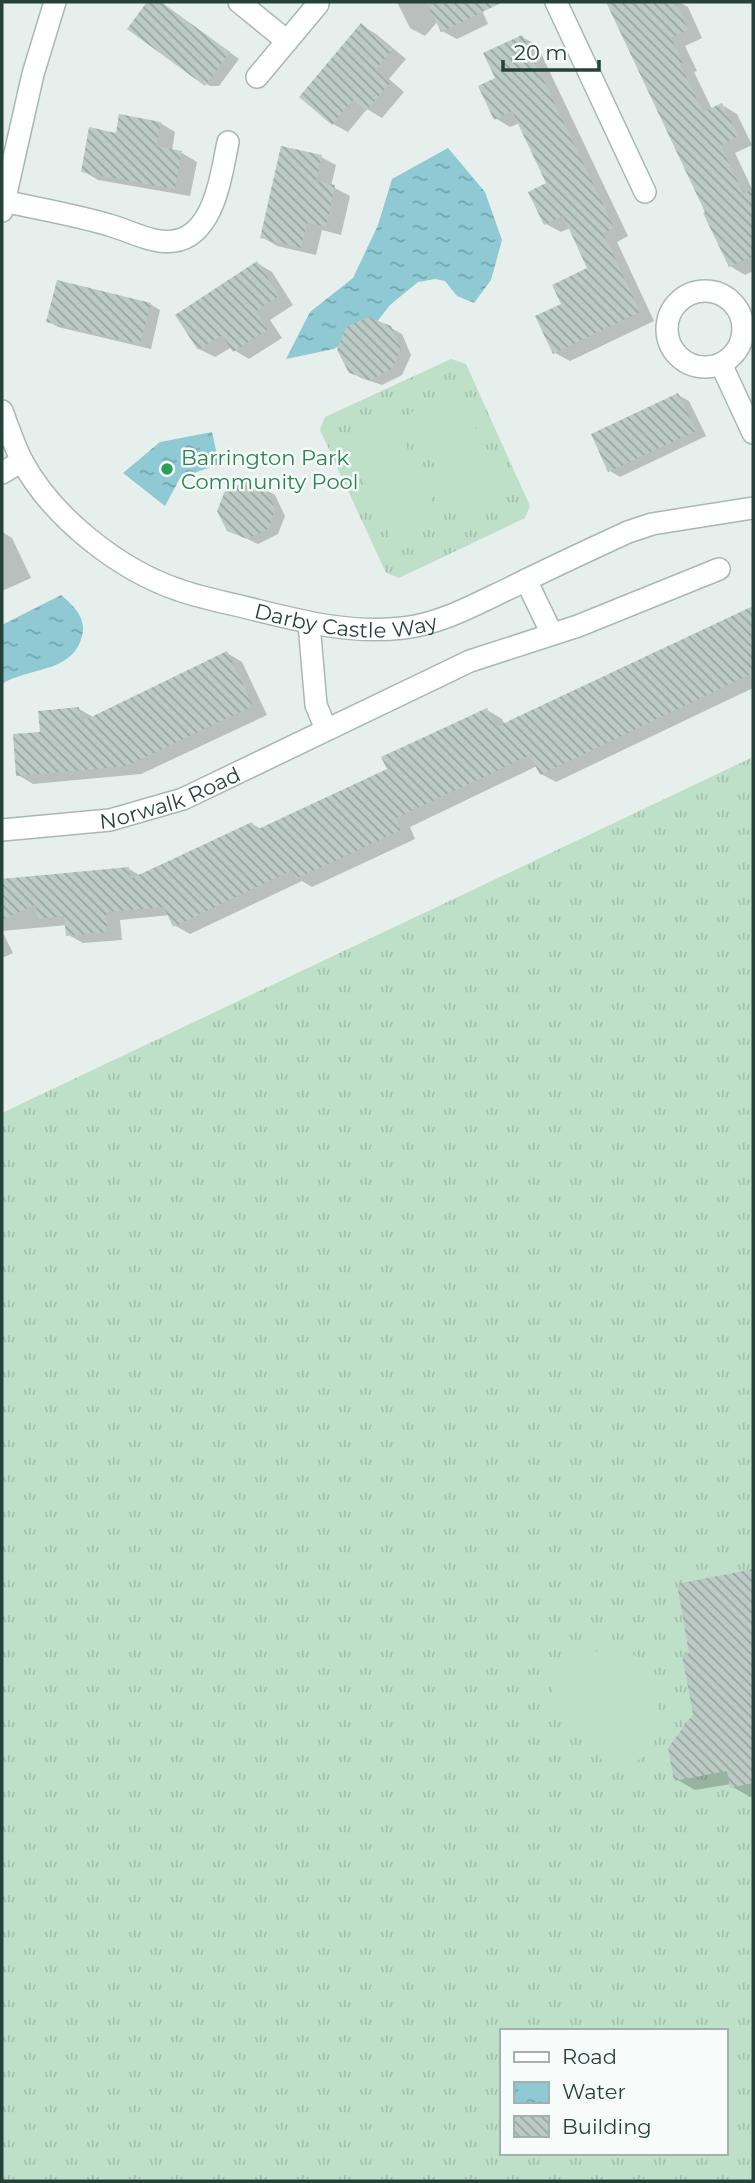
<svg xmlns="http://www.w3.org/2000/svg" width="755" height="2183" font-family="Montserrat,sans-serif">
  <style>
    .grass { fill: url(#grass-tufts); fill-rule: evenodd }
    .pitch { fill: #bfe0c8 }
    .water { fill: url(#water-ripples) }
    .shadow { fill: #0003 }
    .building { fill: url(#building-back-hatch) }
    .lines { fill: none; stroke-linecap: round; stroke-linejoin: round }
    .minor-casing { stroke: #a8b8b2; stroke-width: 24 }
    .minor { stroke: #fff; stroke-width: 21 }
    .leisure-dot { fill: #2e9e5b; stroke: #f7fbf9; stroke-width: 2.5 }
    .labels { text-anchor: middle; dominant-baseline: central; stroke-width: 5; stroke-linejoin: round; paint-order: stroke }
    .leisure-label { font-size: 21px; fill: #27864d; stroke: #f7fbf9; text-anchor: start }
    .street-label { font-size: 21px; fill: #24423a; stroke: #f7fbf9 }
  </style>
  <defs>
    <pattern id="grass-tufts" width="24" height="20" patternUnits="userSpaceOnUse" patternTransform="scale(1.75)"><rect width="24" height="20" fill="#bfe0c8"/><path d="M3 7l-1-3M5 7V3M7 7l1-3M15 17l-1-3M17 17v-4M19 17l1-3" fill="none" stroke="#a4c1ad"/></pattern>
    <pattern id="water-ripples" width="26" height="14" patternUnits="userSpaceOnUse" patternTransform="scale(1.75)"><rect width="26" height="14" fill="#8ec9d4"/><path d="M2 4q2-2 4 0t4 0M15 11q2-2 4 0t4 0" fill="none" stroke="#74a5ad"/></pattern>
    <pattern id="building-back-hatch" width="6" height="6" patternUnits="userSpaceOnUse" patternTransform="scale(1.75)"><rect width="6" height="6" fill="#bbcac4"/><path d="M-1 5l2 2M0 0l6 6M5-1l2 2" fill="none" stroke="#98a6a0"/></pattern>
  </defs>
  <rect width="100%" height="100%" fill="#e6efeb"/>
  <path class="grass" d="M451,359L466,364L530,506L525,518L399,578L386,573L320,430L325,417Z
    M753,757V2181H2V1113ZM501,2031H725V2153H501Z"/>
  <path class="pitch" d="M458,390L506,493L459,515L410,413Z
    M394,420L442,522L394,545L346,442Z
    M608,1651L634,1655L645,1667L663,1726C655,1741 642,1765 623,1767C620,1767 610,1765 607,1764C598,1759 556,1702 552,1691C548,1678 555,1655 571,1652C582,1650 596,1652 608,1651Z"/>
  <path class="water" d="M448,148L485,192L502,240L491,280L474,303L457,296L445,281L435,279L418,282L390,305L376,323L334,349L286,359L310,312L353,278L378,225L392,179Z
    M212,432L219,464L180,478L165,506L123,473L160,442Z
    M61,595C73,605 87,618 82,636C73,673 29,667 2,684V625Z"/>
  <path class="shadow" d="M149,2H160L239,59L219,86H210L199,80L130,29Z
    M397,2H489L480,6L488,24L457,39L442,31L438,21L425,36L410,28Z
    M608,2H679L688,7L702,38L685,46L697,71L694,72L712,109L722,105L737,114L752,145L735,153L753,191V271L745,275L730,266L707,213Z
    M361,25L376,34L406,59L389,79L404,92L382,118L367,109L348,132L333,124Z
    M522,37L537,45L628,236L617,242L654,321L570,361L555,353L590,269L570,228L561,232L546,224L548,184L520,123L510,127L495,118L497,79Z
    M160,123L175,132L172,151L182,153L197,162L190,196L98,180L83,171L117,135Z
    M321,157L336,165L331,186L350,196L341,235L322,230L316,255L277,246L262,237Z
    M257,263L272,272L293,305L270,320L282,338L249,359L234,350L232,347L215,357L199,349Z
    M150,304L160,310L151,349L58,327L48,321Z
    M391,328L402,334L411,355L402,375L382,385L361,378L350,372Z
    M678,395L689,401L706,436L620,477L610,471Z
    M264,489L275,495L285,516L278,534L258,544L228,530Z
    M2,532L12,538L31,578L2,591Z
    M748,611L753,613V688L556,782L541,774L537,766L410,827L415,839L312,887L302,881L190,934L174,925L170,915L120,920L122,940L83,943L67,934V925L2,931L13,953L2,958V879L129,869L141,876L252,824L261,829L389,770L487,710L502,719L505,725Z
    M227,653L242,662L267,715L141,774L33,784L18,775L42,734L79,709L93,717Z
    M753,1571V1797H750L731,1786V1784L695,1790L676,1779L695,1714L691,1654L679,1585Z"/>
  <path class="building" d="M147,2H161L230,52L205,86L127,29Z
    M426,2H503L441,32Z
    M606,2H675L688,30L671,38L683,63L680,64L703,112L722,103L738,136L721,145L743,194L753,189V256L729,267L703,213L705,212Z
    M361,23L392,50L375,70L390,83L366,111L353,100L332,125L299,97Z
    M522,35L614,228L603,233L640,312L553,354L535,316L561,304L552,285L587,268L563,216L544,225L528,192L546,183L512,111L494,120L478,86L495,78L483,53Z
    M119,114L161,122L156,146L182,151L175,189L81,172L89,127L116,133Z
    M281,146L322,155L316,181L335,185L326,227L307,223L301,248L260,238Z
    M257,261L279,296L256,311L268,329L233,352L222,335L198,350L175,315Z
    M57,280L151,303L140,344L46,322Z
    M368,317L391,326L401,348L392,369L370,380L349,373L337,350L346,327Z
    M678,393L696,431L608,472L591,434Z
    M245,481L265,487L275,509L268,529L247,539L227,531L217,511L225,491Z
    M753,606V673L540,775L530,755L396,818L401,830L296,879L292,870L173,927L164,907L106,912L107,932L66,936L64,916L37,919L36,904L2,920V879L129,867L130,879L252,822L256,830L387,769L381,757L487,708L496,727Z
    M227,651L253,706L126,766L16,776L13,734L40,732L38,711L79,707L81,722Z
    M753,1569V1783L730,1788L727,1771L674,1781L668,1748L693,1714L682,1655L689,1653L677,1584Z"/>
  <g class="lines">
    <defs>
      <g id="minor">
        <path d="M239,2L287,41"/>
        <path d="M556,2L645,192"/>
        <path d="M257,77L318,4"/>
        <path d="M4,201C39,209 75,215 109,225C124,229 139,237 154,240C212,253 220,181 228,142"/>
        <path d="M2,211L33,74L55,2"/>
        <circle cx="705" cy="329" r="38"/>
        <path d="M721,364L753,433"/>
        <path id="s1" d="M2,411C8,427 14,445 22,461C52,517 119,570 179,590C204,599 230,603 256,610C304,622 352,634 403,628C441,624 478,603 512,587C550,568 589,550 628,532L652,524L753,508"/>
        <path d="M2,473L22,461"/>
        <path d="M526,580L552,634"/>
        <path d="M309,624L316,705L326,729"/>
        <path id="s2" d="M2,830L110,820L183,799L470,661L578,626L719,569"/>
      </g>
    </defs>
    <use href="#minor" class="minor-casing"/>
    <use href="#minor" class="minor"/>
  </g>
  <circle class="leisure-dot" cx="167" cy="469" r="7"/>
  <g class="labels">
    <g class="leisure-label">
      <text x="181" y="457">Barrington Park<tspan x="181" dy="24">Community Pool</tspan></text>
    </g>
    <g class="street-label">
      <text stroke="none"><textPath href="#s1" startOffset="432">Darby Castle Way</textPath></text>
      <text stroke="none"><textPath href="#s2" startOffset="172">Norwalk Road</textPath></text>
    </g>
  </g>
  <rect width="755" height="2183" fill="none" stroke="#24423a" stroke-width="7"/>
  <rect x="500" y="2029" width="228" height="126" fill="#f7fbf9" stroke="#a3b1ad" stroke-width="2"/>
  <rect x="514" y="2052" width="35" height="10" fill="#ffffff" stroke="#a3b1ad" stroke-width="2"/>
  <text x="562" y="2064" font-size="21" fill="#24423a">Road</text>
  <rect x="514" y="2082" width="35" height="21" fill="url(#water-ripples)" stroke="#a3b1ad" stroke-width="2"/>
  <text x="562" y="2099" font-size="21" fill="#24423a">Water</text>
  <rect x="514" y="2116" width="35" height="21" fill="url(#building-back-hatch)" stroke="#a3b1ad" stroke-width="2"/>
  <text x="562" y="2134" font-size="21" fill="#24423a">Building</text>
  <path d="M503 60v10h96v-10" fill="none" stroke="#24423a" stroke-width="3.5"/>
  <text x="514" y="60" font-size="21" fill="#24423a" stroke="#f7fbf9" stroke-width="5" paint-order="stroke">20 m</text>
</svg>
